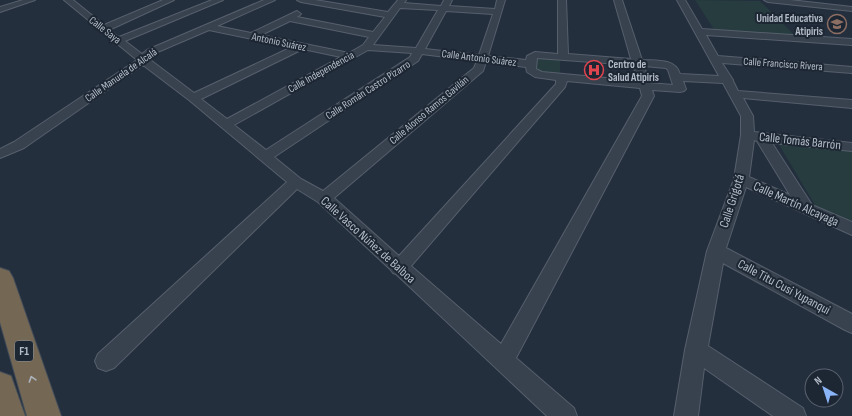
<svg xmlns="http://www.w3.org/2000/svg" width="852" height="416" font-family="'Sofia Sans Condensed',sans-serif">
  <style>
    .green { fill: #263c3f }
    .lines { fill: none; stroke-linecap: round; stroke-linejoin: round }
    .street-casing { stroke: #565f6c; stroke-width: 2 }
    .highway-casing { stroke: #434c59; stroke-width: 2 }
    .street { fill: #38414e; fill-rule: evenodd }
    .highway { fill: #746855; fill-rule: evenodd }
    .oneway { stroke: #aeb4bd }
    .labels { text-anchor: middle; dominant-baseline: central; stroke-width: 4; stroke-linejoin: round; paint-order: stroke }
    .far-poi-label { font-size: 11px; font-weight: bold; fill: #b4bcc9; stroke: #1d2633; text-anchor: end }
    .far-street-label { font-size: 11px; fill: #b4bcc9; stroke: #1d2633 }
    .shield { fill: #1d2633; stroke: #878f9c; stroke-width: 1 }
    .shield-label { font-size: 12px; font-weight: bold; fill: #b4bcc9 }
    .street-label { font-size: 13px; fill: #b4bcc9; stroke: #1d2633 }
  </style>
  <rect width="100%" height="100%" fill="#242f3e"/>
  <path class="green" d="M695,0L760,1L795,36L715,31Z
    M537,57L560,59V74L536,72Z
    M778,143L852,151V225L818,210Z"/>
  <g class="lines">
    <defs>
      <path id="street" d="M23,0H35L0,12V7Z
        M64,0H73L104,25L163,0H174L109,30L119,37L212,0H223L125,41L142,54L147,50L264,0H275L217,26L251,33L297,11L301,14L297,17L373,32L385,17L301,2L297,0H315L388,12L398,0H406L404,3L441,6L444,0H452L449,6L495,9L497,0H505L488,56L526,60L527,56L535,52L558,54V0H566L568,54L631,59L614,0H622L642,60C656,61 675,58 680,74L719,76L677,0H685L702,29L852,39V45L706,35L718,56L852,67V73L722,63L733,80V81L738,91L852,100V108L743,98L753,116L754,132L852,143V151L772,143L812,205L852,222V235L746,187L726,248L852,314V333L845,330L723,263L708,346L803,408L806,416H773L704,368L698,416H674L685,350L707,251L734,179L741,135V116L723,83L683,81L686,89L684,91L680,92L652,90L654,96L516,358L574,408L577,416H547L396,274L393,273L390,269L318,202L297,189L114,368L106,371L98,368L95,361L98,354L287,182L189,100L143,65L24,148L0,158V149L14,142L137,60ZM400,8L438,10L416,48L373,45ZM446,11L493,14L479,55L425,49ZM290,21L369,37L363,45L349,53L261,35ZM209,30L292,47L194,93L149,59L153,54ZM303,49L341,57L227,119L201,99ZM368,50L412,53L410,57L266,150L234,125ZM422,54L477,61L474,68L323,191L301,179L274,157L418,61ZM537,58L633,65L638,81L542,72L536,69ZM486,62L526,67L527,72L535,77L556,80V84L399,256L334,198L483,71ZM644,66L666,68L668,70L673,85L649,83ZM567,81L640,88L642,96L501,344L411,266L565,87ZM754,140L757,141L790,195L749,177Z
        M764,0H790L852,7V11L768,2Z"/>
      <path id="highway" d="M0,268L9,271L13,278L61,416H27L0,322Z
        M0,372L11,376L25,416H0Z"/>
    </defs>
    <use href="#street" class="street-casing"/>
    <use href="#highway" class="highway-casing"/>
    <use href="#street" class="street"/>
    <use href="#highway" class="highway"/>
  </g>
  <defs><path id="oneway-chevron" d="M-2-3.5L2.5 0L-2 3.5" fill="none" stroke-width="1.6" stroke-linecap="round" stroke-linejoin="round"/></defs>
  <use class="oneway" href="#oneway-chevron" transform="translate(32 379) rotate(-108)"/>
  <defs>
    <symbol id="school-ring" viewBox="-11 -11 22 22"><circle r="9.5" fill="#1d2633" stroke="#8d6e63" stroke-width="1.5"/><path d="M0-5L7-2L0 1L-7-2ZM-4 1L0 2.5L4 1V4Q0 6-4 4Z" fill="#8d6e63"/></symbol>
    <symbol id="hospital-ring" viewBox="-11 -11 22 22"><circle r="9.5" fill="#1d2633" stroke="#e0444e" stroke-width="1.5"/><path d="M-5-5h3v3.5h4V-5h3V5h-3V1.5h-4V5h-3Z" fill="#e0444e"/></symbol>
  </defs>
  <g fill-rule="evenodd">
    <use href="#school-ring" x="826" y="13" width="22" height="22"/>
    <use href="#hospital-ring" x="583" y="59" width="22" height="22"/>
  </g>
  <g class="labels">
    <g class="far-poi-label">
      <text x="823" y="18">Unidad Educativa<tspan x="823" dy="13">Atipiris</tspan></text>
      <text x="608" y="64" text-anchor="start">Centro de<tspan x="608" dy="13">Salud Atipiris</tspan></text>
    </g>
    <g class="far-street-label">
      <text transform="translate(105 30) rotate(38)">Calle Saya</text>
      <text transform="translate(279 42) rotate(12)">Antonio Suárez</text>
      <text transform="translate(479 58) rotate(7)">Calle Antonio Suárez</text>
      <text transform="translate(783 64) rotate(4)">Calle Francisco Rivera</text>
      <text transform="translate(321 72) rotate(-29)">Calle Independencia</text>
      <text transform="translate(121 75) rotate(-35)">Calle Manuela de Alcalá</text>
      <text transform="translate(368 90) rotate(-33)">Calle Román Castro Pizarro</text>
      <text transform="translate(429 110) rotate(-40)">Calle Alonso Ramos Gavilán</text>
    </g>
    <rect class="shield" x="15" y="341" width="18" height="20" rx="3"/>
    <g class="shield-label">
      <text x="24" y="351">F1</text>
    </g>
    <g class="street-label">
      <text transform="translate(800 141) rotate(6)">Calle Tomás Barrón</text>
      <text transform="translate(732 201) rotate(-72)">Calle Grigotá</text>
      <text transform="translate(796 204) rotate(24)">Calle Martín Alcayaga</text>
      <text transform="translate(368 240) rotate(42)">Calle Vasco Núñez de Balboa</text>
      <text transform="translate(784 287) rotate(28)">Calle Titu Cusi Yupanqui</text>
    </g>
  </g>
  <g transform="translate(824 388) rotate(321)"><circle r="19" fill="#1d2633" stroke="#59626f"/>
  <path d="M0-3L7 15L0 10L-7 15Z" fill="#8ab4f8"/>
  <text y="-6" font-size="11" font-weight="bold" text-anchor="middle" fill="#b4bcc9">N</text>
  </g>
</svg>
